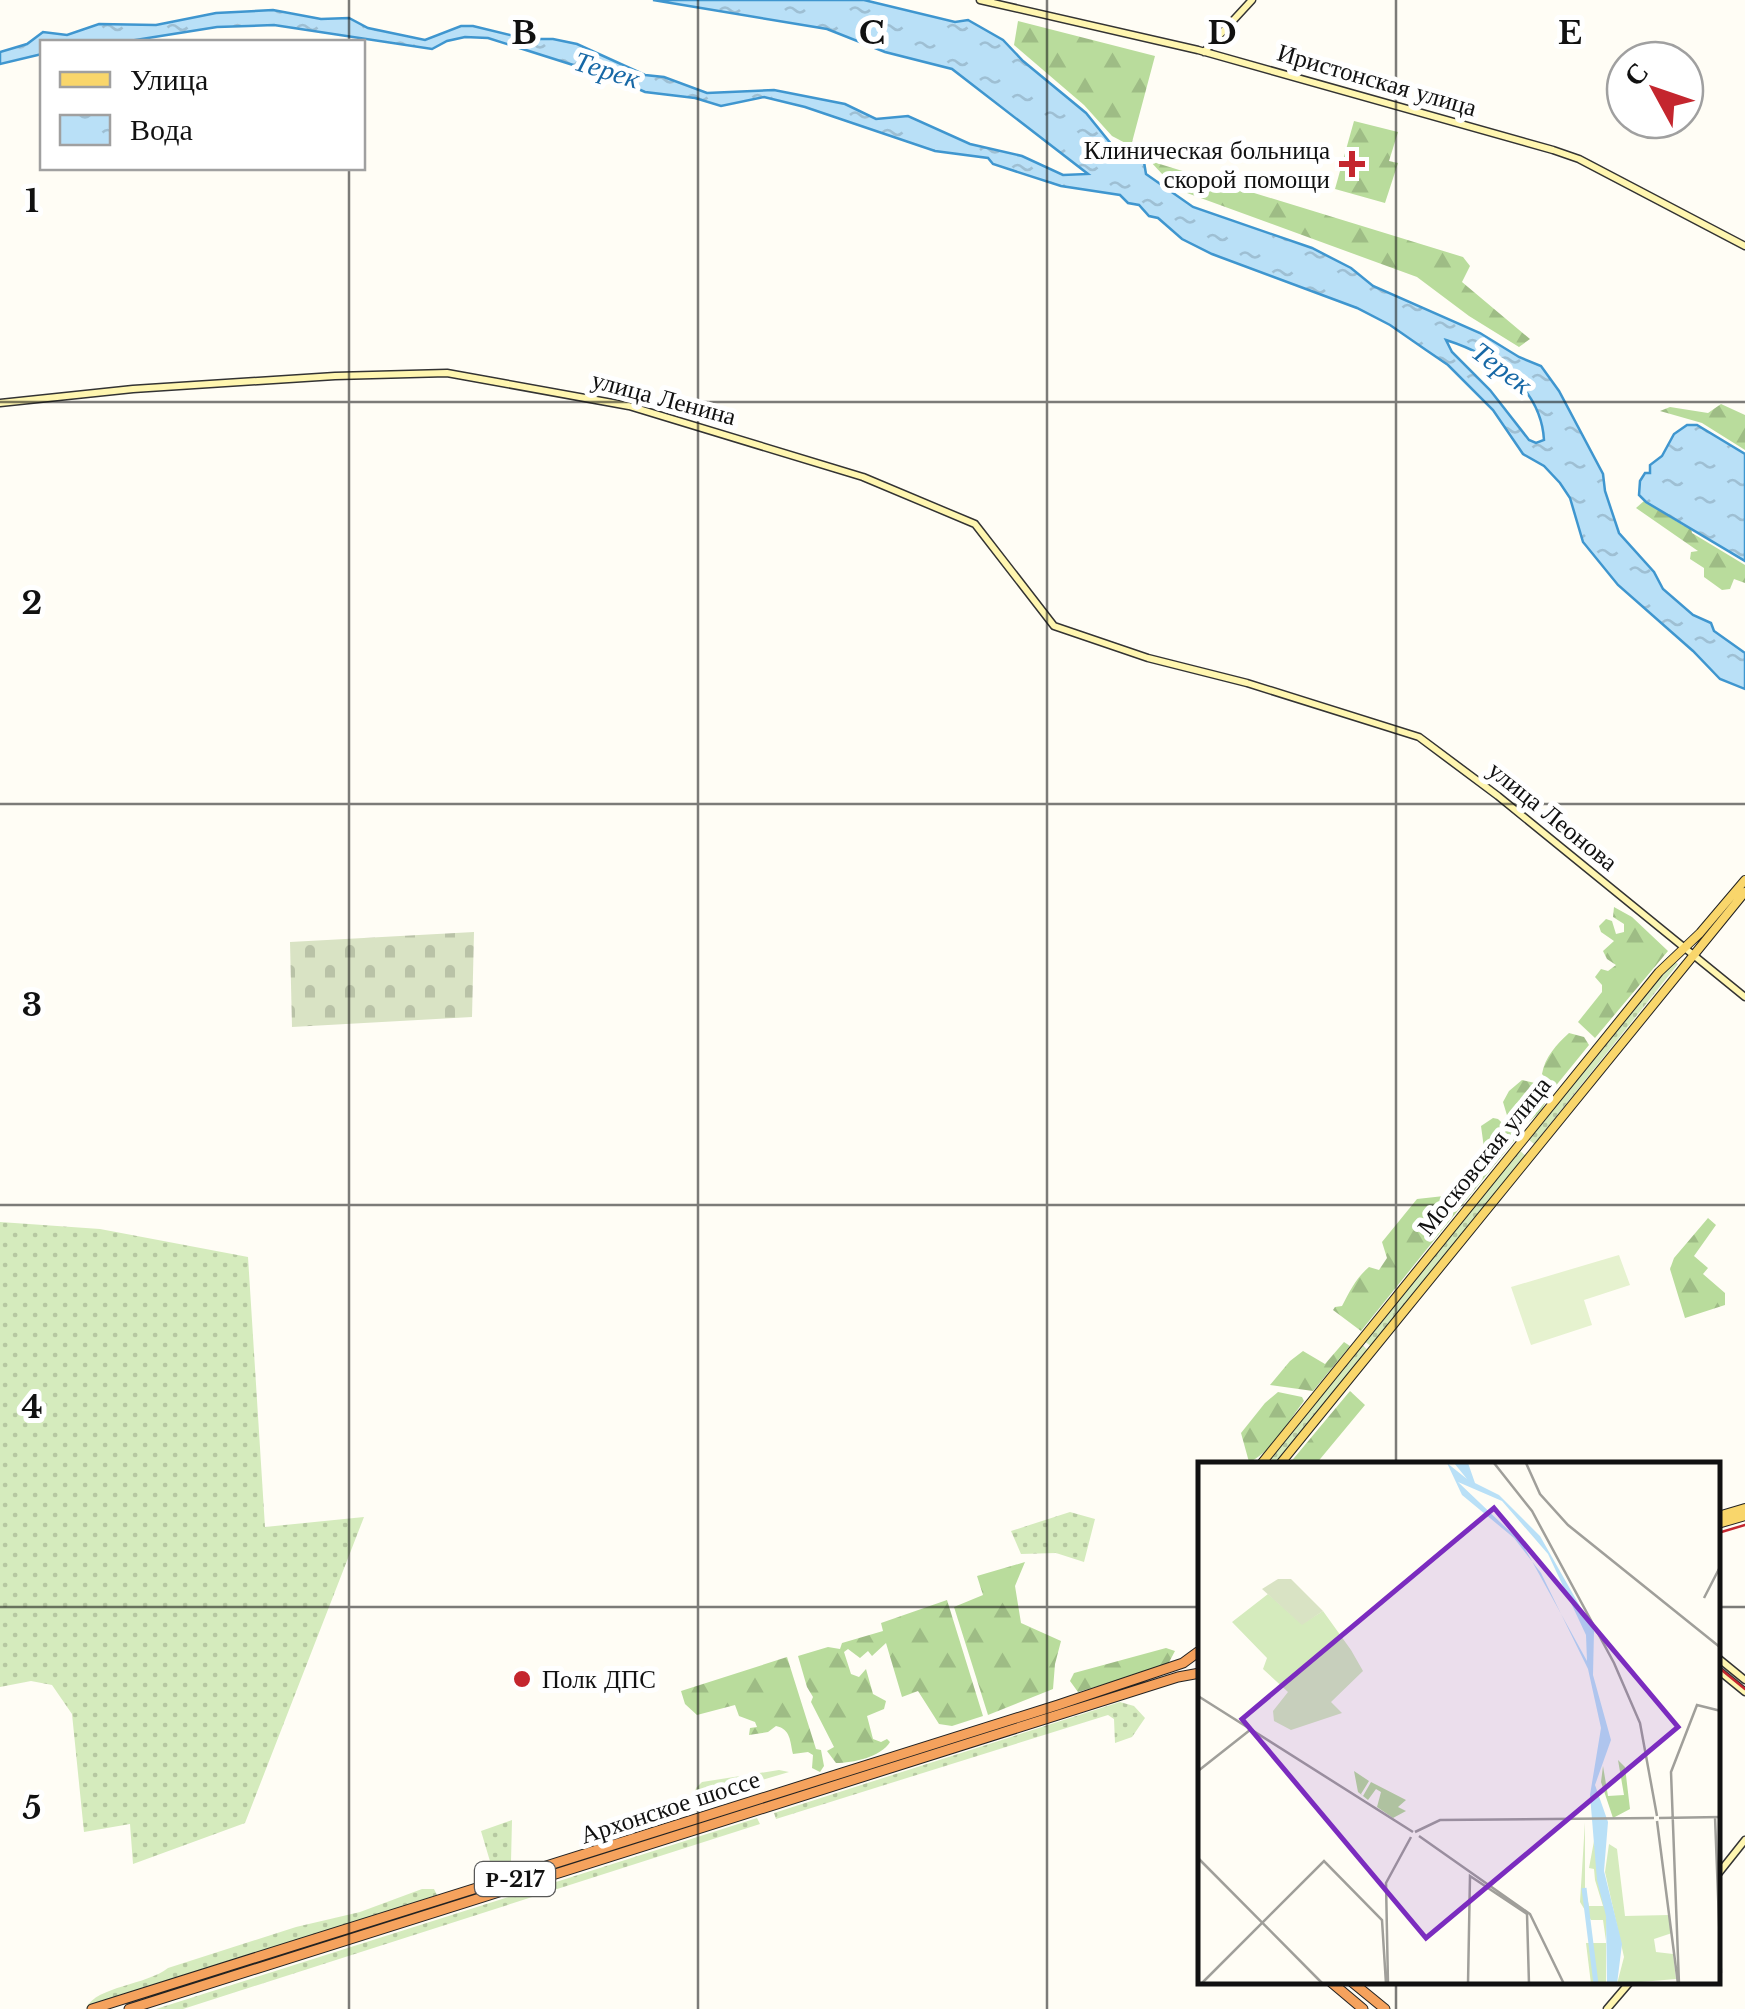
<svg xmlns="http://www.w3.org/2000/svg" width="1745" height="2009" font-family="'Libre Baskerville',serif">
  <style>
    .grass { fill: url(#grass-dots) }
    .forest { fill: url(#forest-firs) }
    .cemetery { fill: url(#cemetery-stones) }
    .park { fill: url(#park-crowns) }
    .pitch { fill: #e6f2cf }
    .water { fill: url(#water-ripples); stroke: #3f96cf; stroke-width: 2.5; fill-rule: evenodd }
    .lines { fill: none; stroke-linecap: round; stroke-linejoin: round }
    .secondary-casing { stroke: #333; stroke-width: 9 }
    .primary-casing { stroke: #222; stroke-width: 10 }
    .highway-casing { stroke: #222; stroke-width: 11 }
    .secondary { stroke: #fff6b0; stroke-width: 6 }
    .primary { stroke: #f9d66b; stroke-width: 8 }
    .highway { stroke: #f5a25d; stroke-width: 9 }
    .tram { stroke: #c4262e; stroke-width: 2.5 }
    .grid { fill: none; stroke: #111; stroke-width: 2.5; stroke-opacity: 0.55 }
    .poi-dot { fill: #c4262e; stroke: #fff; stroke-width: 4 }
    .labels { text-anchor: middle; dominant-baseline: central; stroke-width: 10; stroke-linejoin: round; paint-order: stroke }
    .shield { fill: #fff; stroke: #585858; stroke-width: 2.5 }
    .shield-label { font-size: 22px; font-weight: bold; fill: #111 }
    .street-label { font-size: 25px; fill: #111; stroke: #fff }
    .poi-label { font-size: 25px; fill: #111; stroke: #fff; text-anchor: end }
    .water-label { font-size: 28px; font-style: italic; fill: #1768a6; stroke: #fff }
    .inset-river { fill: none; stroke: #b9e0f7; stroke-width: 5 }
    .inset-road { fill: none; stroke: #a09f9a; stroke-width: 2.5 }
    .view { fill: #7b2cbf; fill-opacity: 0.15; stroke: #7b2cbf; stroke-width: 5 }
    .inset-edge { fill: none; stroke: #111; stroke-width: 5 }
    .grid-label { font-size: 32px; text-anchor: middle; font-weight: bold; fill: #111; stroke: #fff; stroke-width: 10; stroke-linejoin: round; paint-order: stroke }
  </style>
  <defs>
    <pattern id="grass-dots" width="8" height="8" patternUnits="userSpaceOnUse" patternTransform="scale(2.5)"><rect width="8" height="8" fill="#d5ebbd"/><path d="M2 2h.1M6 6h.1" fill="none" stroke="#b6c8a1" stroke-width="1.8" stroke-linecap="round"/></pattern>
    <pattern id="forest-firs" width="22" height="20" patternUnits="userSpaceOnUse" patternTransform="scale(2.5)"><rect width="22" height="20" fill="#b9dc9c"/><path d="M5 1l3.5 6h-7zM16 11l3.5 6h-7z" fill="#9ebc85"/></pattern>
    <pattern id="cemetery-stones" width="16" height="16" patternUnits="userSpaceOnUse" patternTransform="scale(2.5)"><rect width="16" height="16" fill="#d9e3c4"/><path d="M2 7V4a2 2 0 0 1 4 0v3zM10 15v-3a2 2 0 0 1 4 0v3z" fill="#b9c2a7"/></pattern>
    <pattern id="park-crowns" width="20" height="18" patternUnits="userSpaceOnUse" patternTransform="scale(2.5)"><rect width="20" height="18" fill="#d5ebbd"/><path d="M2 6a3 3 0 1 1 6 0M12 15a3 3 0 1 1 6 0" fill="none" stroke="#b6c8a1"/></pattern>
    <pattern id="water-ripples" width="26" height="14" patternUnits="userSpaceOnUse" patternTransform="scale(2.5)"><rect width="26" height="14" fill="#b9e0f7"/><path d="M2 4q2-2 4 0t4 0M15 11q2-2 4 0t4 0" fill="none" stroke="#9ebfd3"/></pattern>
  </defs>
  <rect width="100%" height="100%" fill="#fffdf5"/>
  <path class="grass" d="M1672,960L1678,964L1534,1144L1528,1139Z
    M1518,1149L1526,1156L1372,1347L1364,1341Z
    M0,1222L100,1229L248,1257L265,1527L364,1517L245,1823L133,1864L130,1824L84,1832L72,1714L52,1685L31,1681L0,1687Z
    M1361,1344L1369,1351L1275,1464H1264Z
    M1070,1512L1095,1519L1084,1562L1056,1553L1021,1554L1011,1531Z
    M1120,1702L1134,1706L1145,1718L1132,1737L1115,1743L1114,1719L1108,1715L776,1819L774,1813Z
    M757,1818L760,1824L183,2009H156Z
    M512,1820L511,1862L492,1868L481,1831Z
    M422,1889H434L437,1895L86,2008C97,1986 147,1985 168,1968L296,1927L360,1912Z"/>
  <path class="forest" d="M1018,21L1155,56L1131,146L1112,136L1084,105L1014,45Z
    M1354,121L1398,132L1389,161L1398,163L1385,203L1335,189Z
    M1150,161L1463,257L1470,266L1462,282L1530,339L1519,347L1469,316L1417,277L1176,189Z
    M1721,404L1745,415V450L1702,423L1660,411L1670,407L1708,413Z
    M1644,501L1684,526L1690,523L1692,533L1745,565V583L1734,579L1730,589L1722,590L1704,577V568L1690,559L1691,552L1698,551L1636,508Z
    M1614,907L1632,917L1668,951L1595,1038L1578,1022L1602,992V985L1595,977L1601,969L1608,971L1616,965L1607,959L1603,951L1614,941L1601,932L1599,926L1606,919L1612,921L1616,934L1624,932V924L1613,917Z
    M1569,1033L1584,1037L1589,1045L1554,1088L1542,1074C1545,1057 1556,1045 1569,1033Z
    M1522,1080L1535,1083L1547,1090C1549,1105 1535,1118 1523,1126L1509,1122L1503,1102L1509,1091Z
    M1493,1118L1498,1119L1517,1137L1361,1331L1333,1310L1335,1307L1342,1306C1350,1291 1356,1278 1369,1267L1379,1270L1387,1258L1382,1242L1417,1199L1444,1196L1484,1148L1481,1126Z
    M1708,1218L1716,1225L1694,1256L1708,1268L1703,1274L1725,1293V1305L1685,1318L1670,1269L1674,1258Z
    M1344,1342L1350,1346L1313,1391L1270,1385L1290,1361L1303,1351L1325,1364Z
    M1350,1391L1365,1405L1316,1464H1289Z
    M1278,1392L1302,1397L1304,1401C1289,1420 1271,1453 1249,1462L1241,1433L1265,1403Z
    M1025,1562L1015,1586L1021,1623L1061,1641L1055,1664L1053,1689L988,1715L954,1607L983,1595L977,1576Z
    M947,1600L983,1716L952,1726L939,1724L918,1691L902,1697L886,1643L872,1656L868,1651L860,1658L848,1649L844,1652L851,1674L859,1677L866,1669L873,1694L886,1701L884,1709L867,1716L873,1739L881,1742L887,1739L890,1742C881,1757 853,1763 836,1763L827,1751L834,1747L811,1702L813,1697L807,1687L798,1656L828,1647L840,1649L842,1643L883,1631L881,1623Z
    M1166,1648L1175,1651L1167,1666L1078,1692L1070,1681L1074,1673Z
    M787,1657L816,1749L821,1750L824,1766L820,1772L812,1768L813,1755L808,1752L793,1754C790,1742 791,1729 776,1726L768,1732L749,1735L750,1728L757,1727L755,1722L739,1716L735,1705L697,1715L685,1704L681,1691Z"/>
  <path class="cemetery" d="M474,932L472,1017L292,1027L290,942Z"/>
  <path class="park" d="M779,1770L789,1772L694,1800L696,1788L702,1782Z"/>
  <path class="pitch" d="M1619,1255L1630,1285L1584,1300L1592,1325L1531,1345L1511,1287Z"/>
  <path class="water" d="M653,0H864L955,22L968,20L1003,40L1023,61L1086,113L1116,150L1144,162L1146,174L1193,207L1312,248L1351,268L1373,286L1480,333L1519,357L1541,366L1559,391L1603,474L1605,491L1619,533L1654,572L1663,589L1693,615L1711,623L1714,631L1745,653V689L1720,679L1693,651L1618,585L1583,542L1570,498L1560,483L1544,466L1523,454L1493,410L1448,365L1426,350L1390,325L1357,308L1212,254L1182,239L1158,218L1149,216L1139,205L1128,203L1120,195L1061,186L993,164L988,158L935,151L805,107L764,97L721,106L695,98L645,92L611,77L488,38L465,37L447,41L432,49L274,25L217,27L123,42H42V54L0,64V52L27,44L43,32L67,35L99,24L156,25L216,13L273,10L321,19L349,18L368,28L425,40L461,26H473L526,39H553L577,44L645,75L664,77L707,93L774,90L845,104L876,119L908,116L970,144L1022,156L1063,175L1088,174L952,69L885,52L827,29ZM1446,340C1493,355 1541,387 1544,440L1536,443L1529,440L1490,390L1452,352Z
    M1687,425H1697L1745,454V561L1646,502L1639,495L1640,481L1645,473H1650V465L1662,456L1674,434Z"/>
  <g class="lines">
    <defs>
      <path id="secondary" d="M980,0L1198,50L1553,150L1579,159L1745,246
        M1204,52L1252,0
        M0,403L133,389L335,376L447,373L629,406L863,477L975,524L1054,626L1148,658L1247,683L1419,737L1498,796L1745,997
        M1718,1658L1745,1680
        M1718,1670L1745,1692
        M1718,1874L1745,1840
        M1607,2009L1630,1982"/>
      <path id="primary" d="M1261,1464L1659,972L1700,933L1745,880
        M1280,1464L1745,892
        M1718,1516L1745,1508
        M1718,1524L1745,1516"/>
      <path id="highway" d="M1331,1982L1363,2009
        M1352,1982L1385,2009
        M92,2009L1058,1705L1183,1663L1198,1652
        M129,2009L1178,1677L1200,1673"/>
    </defs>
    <use href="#secondary" class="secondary-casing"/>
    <use href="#primary" class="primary-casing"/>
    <use href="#highway" class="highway-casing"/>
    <use href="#secondary" class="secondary"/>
    <use href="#primary" class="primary"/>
    <use href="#highway" class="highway"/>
    <path class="tram" d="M1718,1533L1745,1525
      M1718,1667L1745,1689"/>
  </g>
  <path class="grid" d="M349,0V42M698,0V2009M1047,0V2009M1396,0V1464M349,168V2009M0,402H1745M0,804H1745M0,1205H1745M0,1607H1200M1718,1607H1745M1396,1982V2009"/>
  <g class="poi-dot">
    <path d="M1347 149h10v10h10v10h-10v10h-10v-10h-10v-10h10z"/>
    <circle cx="522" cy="1679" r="10"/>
  </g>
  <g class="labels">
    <rect class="shield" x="475" y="1862" width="80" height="34" rx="8"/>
    <g class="shield-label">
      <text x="515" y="1879">Р-217</text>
    </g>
    <g class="street-label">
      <text transform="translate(1377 80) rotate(16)">Иристонская улица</text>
      <text transform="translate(664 398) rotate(15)">улица Ленина</text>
      <text transform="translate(1553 816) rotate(39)">улица Леонова</text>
      <text transform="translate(1484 1156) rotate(-51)">Московская улица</text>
      <text transform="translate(670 1807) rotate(-18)">Архонское шоссе</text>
    </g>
    <g class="poi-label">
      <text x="1330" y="150">Клиническая больница<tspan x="1330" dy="29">скорой помощи</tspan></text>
      <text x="542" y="1679" text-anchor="start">Полк ДПС</text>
    </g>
    <g class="water-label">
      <text transform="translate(607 70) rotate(17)">Терек</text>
      <text transform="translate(1502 368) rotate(37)">Терек</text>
    </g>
  </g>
  <g transform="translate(1198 1462)">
    <rect width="522" height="522" fill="#fffdf5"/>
    <path d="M70,132L104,162L125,149L153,188L165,209L133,240L144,251L93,268L76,259L75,249L90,230L65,207L69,196L34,160ZM387,360V426L391,444H405L397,418L396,407L391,406L396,379L409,456L408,479L405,458H393L382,440Z" fill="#d5ebbd"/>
    <path d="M420,298L427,305L432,347L415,356L403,320L405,304L410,334L426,333ZM156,309L171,319L163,332L165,334L173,320L208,338L200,345L208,349L195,356L179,345L183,330L178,327L170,338L160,330Z" fill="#b9dc9c"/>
    <path d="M80,117H93L125,149L104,163L64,127Z" fill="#d9e3c4"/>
    <path d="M411,382L419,387L427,454L471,453L474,471L456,477L458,490L475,492L478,517L419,522L426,495L407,410ZM388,481H408V522H393Z" fill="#d5ebbd"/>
    <path d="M249,1L269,17L256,1H270L277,21L301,33L342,74L396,169L395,213L413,278L397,323L410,360L406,409L424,482L419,522H409L408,454L399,418L392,333L403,266L390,207L343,111L316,76L264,33ZM260,20L304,39L350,92L388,173L389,199L324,81Z" fill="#b9e0f7" fill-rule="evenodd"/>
    <path class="inset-river" d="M386,426L398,522"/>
    <path class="inset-road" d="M296,1L334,49L416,201L442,261L459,354M328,1L342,32L370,63L523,186M506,136L523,103M0,234L215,370M0,309L52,268M517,355L523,511M461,356L523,355M459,359L480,522M217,370L242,358L456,356M221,374L332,452L366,522M0,396L125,522M3,522L126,399L184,458L188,522M190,522L188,421L213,375M270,522L272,414L329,452L331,522M481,522L473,310L499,243L523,249"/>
    <path class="view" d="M296,46L480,265L228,476L44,257Z"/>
    <rect width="522" height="522" class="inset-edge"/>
  </g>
  <g class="grid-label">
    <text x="524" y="44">B</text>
    <text x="872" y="44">C</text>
    <text x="1222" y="44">D</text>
    <text x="1570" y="44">E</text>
    <text x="32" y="212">1</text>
    <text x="32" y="614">2</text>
    <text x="32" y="1016">3</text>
    <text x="32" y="1418">4</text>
    <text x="32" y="1819">5</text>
  </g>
  <rect x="40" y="40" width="325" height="130" fill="#ffffff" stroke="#a0a0a0" stroke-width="2.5"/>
  <rect x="60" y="72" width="50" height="15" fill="#f9d66b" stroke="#a0a0a0" stroke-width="2.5"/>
  <text x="130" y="90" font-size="30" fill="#111111">Улица</text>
  <rect x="60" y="115" width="50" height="30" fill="url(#water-ripples)" stroke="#a0a0a0" stroke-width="2.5"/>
  <text x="130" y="140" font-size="30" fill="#111111">Вода</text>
  <g transform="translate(1655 90) rotate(310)"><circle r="48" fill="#ffffff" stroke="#a0a0a0" stroke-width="2.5"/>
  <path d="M0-8L18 38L0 25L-18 38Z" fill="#c4262e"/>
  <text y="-15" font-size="28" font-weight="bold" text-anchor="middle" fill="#111111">С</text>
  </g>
</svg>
